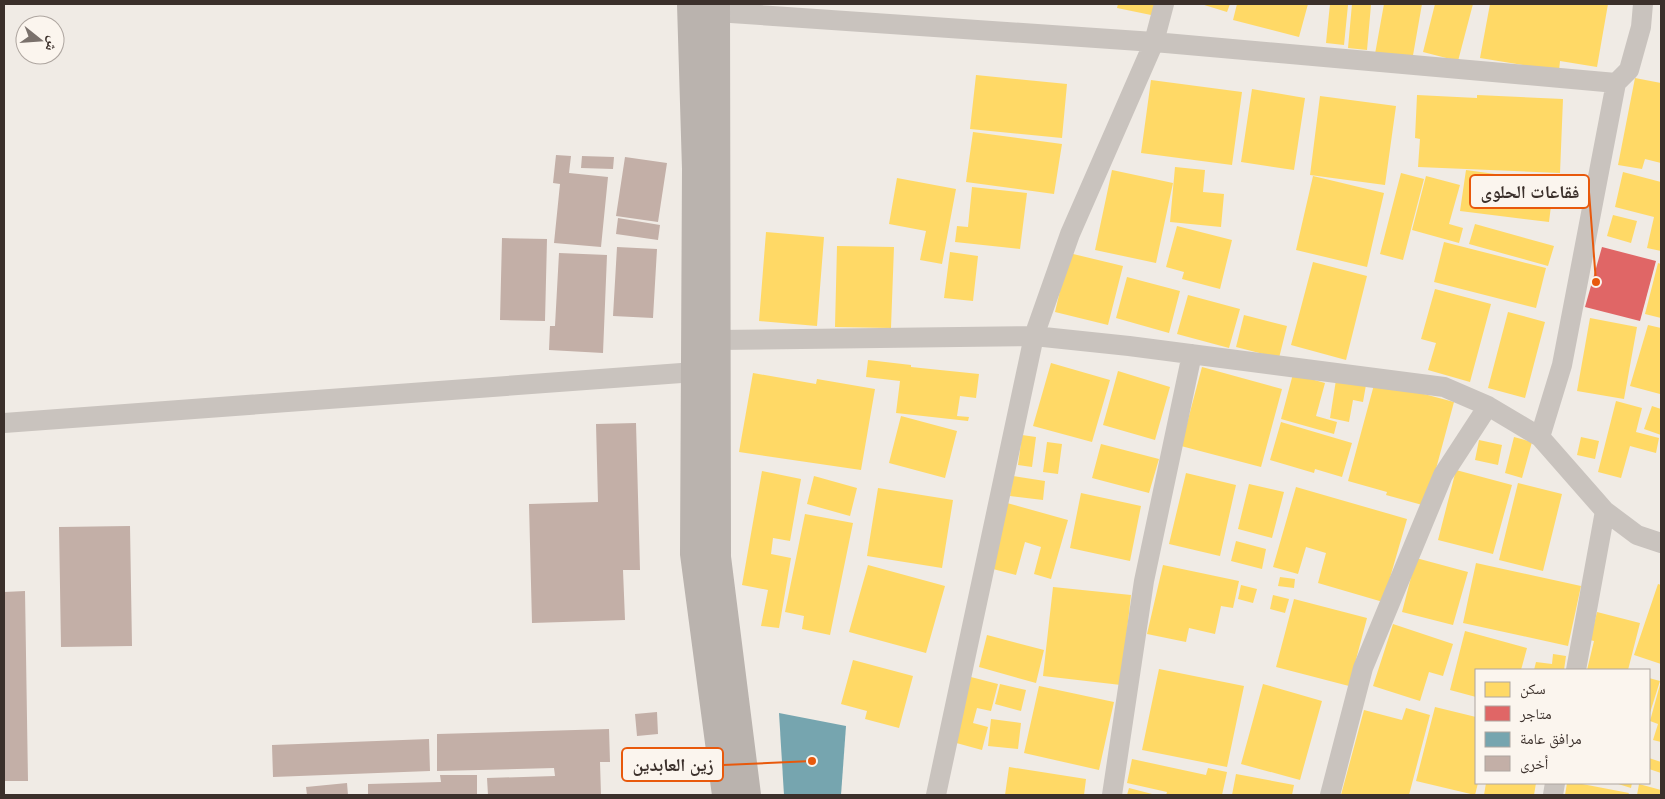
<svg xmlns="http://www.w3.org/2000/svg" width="1665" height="799" font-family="Inter,'Noto Naskh Arabic',sans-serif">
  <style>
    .homes { fill: #ffd966 }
    .shops { fill: #e06666 }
    .public { fill: #76a5af }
    .building { fill: #c3afa7 }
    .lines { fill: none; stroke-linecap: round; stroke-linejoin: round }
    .street { stroke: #c9c3be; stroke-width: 20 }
    .secondary { stroke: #bab3ae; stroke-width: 28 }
    .leader { fill: none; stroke: #e8590c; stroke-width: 2 }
    .callout-dot { fill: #e8590c; stroke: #fbf5ee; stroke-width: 2 }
    .callout { fill: #fbf5ee; stroke: #e8590c; stroke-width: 2 }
    .callout-label { font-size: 18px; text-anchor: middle; font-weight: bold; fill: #3b302b }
  </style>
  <rect width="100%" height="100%" fill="#f0ebe5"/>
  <path class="homes" d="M1118,4H1159L1156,16L1117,8Z
    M1201,4H1230L1227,12Z
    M1237,4H1308L1299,37L1233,20Z
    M1330,4L1348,5L1344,45L1326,43Z
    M1352,4L1371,5L1367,50L1348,48Z
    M1384,4H1422L1412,61L1375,54Z
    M1435,4H1473L1458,61L1423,52Z
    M1490,4H1608L1597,67L1560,61L1559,71L1480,58Z
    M976,75L1067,84L1062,138L970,129Z
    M1635,78L1661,83V163L1645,159L1642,169L1618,165Z
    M1151,80L1242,92L1232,165L1141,153Z
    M1252,89L1305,98L1294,170L1241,162Z
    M1417,95L1477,98V95L1563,99L1560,173L1418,167L1420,139L1415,138Z
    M1320,96L1396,106L1385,185L1310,175Z
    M973,132L1062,144L1054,194L966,182Z
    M1175,167L1205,170L1203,192L1224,194L1221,227L1170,222Z
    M1112,170L1173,183L1156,263L1095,250Z
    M1466,170L1554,182L1549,222L1460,211Z
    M1623,172L1661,182V251L1647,248L1654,217L1615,207Z
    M1401,173L1424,179L1403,260L1380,254Z
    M1313,176L1384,193L1367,267L1296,250Z
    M1426,176L1460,185L1449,224L1463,228L1459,243L1412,230Z
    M897,178L956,189L942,264L920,260L926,231L889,224Z
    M972,187L1027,193L1020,249L955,242L957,226L968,227Z
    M1613,215L1637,221L1631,243L1607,236Z
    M1475,224L1554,246L1548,266L1469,244Z
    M1177,226L1232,240L1220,289L1182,279L1184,272L1166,267Z
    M766,232L824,237L817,326L759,321Z
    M1444,242L1546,268L1536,308L1434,282Z
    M837,246L894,247L891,328L835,327Z
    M950,252L978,256L973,301L944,298Z
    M1069,253L1123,266L1108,325L1055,312Z
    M1313,262L1367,276L1346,360L1291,345Z
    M1658,263L1661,264V318L1645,314Z
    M1127,277L1180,291L1169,333L1116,318Z
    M1435,289L1491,304L1470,382L1428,370L1436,343L1421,339Z
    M1188,295L1240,309L1229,348L1177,334Z
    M1508,312L1545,322L1525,398L1488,388Z
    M1244,315L1287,326L1279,358L1236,347Z
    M1590,318L1637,327L1624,399L1577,391Z
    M1648,325L1661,328L1660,394L1630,386Z
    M868,360L911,365V367L979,374L976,398L960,396L957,416L969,417L968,421L896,413L900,381L866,377Z
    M1051,363L1110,380L1092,442L1033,426Z
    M1202,367L1282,389L1261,467L1181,446Z
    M1118,371L1170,387L1155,440L1103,425Z
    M753,373L816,384L817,379L875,389L861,470L739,452Z
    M1293,374L1325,383L1316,416L1337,422L1334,434L1281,419Z
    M1336,380L1366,385L1363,402L1353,400L1349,422L1330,418Z
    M1375,381L1454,402L1426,506L1386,495L1387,492L1348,481Z
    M1616,401L1642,408L1636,432L1659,438L1656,453L1630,446L1621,478L1598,472Z
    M1652,406L1661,409V435L1644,429Z
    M901,416L957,431L945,478L889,463Z
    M1281,422L1352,443L1342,477L1315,469L1314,473L1270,460Z
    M1022,435L1036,437L1032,467L1018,465Z
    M1514,437L1532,442L1522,478L1505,473Z
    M1581,437L1599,441L1595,459L1577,455Z
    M1479,440L1502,445L1498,465L1475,460Z
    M1047,442L1062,444L1058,474L1043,472Z
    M1101,444L1159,459L1149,493L1092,478Z
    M1456,470L1512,485L1493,554L1438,540Z
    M762,471L801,479L790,541L773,538L771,554L791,558L779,628L761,626L768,590L742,585Z
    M1186,473L1236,485L1220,556L1169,544Z
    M814,476L857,488L850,516L807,504Z
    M1013,476L1045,481L1043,500L1010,496Z
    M1518,483L1562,494L1543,571L1499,560Z
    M1249,484L1284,492L1272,538L1238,529Z
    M1296,487L1407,519L1383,602L1318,583L1326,553L1306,547L1298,574L1273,567Z
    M878,488L953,500L942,568L867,556Z
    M1081,493L1141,506L1130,561L1070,548Z
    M1007,503L1068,520L1051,579L1034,574L1041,547L1025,542L1016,575L989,568Z
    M805,514L853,523L830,635L802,629L804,616L785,612Z
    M1236,541L1266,549L1262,569L1231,561Z
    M1416,558L1468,572L1453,625L1402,612Z
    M1476,563L1581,586L1568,646L1463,623Z
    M868,565L945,586L926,653L849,632Z
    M1163,565L1239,581L1233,608L1221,606L1215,634L1189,628L1186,642L1147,634Z
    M1280,577L1295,579L1294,588L1278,586Z
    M1658,584L1661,585V664L1634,655Z
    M1241,585L1257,589L1253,603L1238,599Z
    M1053,587L1131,595L1121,685L1043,676Z
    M1273,595L1289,599L1285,613L1270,609Z
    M1294,599L1367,618L1349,686L1276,667Z
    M1597,612L1640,623L1628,670H1587L1594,641L1590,640Z
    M1393,624L1453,644L1443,676L1429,672L1420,701L1373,686Z
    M1465,631L1527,648L1521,670H1476V697L1450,690Z
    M987,635L1044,650L1036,683L979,667Z
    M1553,654L1566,656L1564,670H1534L1536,662L1552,664Z
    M853,660L913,676L899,728L865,719L867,711L841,704Z
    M1159,669L1244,686L1227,767L1142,750Z
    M967,676L998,684L991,711L977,708L973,723L988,727L982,750L949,741Z
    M1649,678L1660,681L1649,716Z
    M1661,681V742L1653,740L1658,724L1650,721Z
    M1000,684L1026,690L1021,711L995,704Z
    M1263,684L1322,701L1300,780L1241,764Z
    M1039,686L1114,702L1099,770L1024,753Z
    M1435,707L1476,717V783H1478L1475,795L1416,781Z
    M1406,708L1430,715L1409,795H1341L1364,710L1402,720Z
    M991,719L1021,723L1018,749L988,746Z
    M1649,758L1661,762V773L1649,769Z
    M1132,759L1206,775L1208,768L1227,772L1222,795H1166L1167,792L1127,783Z
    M1009,767L1086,779L1084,795H1005Z
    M1236,774L1294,785L1292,795H1232Z
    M1486,783H1536L1534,795H1484Z
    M1567,783H1577L1629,793L1628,795H1565Z
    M1615,783H1632L1631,788Z
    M1639,784L1661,790V795H1637Z
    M1129,788L1156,795H1127Z"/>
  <path class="shops" d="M1602,247L1656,261L1640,321L1585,307Z"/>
  <path class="public" d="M779,713L846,726L841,795H784Z"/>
  <path class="building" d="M556,155L571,156L569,173L608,177L601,247L554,243L560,184L553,183Z
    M582,156L614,157L613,169L581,168Z
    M625,157L667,163L658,222L616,216Z
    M618,218L660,225L658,240L616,234Z
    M502,238L547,239L545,321L500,320Z
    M617,247L657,249L653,318L613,316Z
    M559,253L607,255L603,353L549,350L550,326H555Z
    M636,423L640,570H623L625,620L532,623L529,504L598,502L596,424Z
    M130,526L132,646L61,647L59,527Z
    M25,591L28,781H4V592Z
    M657,712L658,734L637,736L635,714Z
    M609,729L610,762H600L601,795H488L487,778L555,776L554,768L437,771V734Z
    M429,739L430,771L273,777L272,745Z
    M440,775H477V795H368V784L441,782Z
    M347,783L348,795H307L306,787Z"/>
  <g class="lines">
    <path class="street" d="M716,12L1154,42L1616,83
      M717,340L1034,336L1129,346L1444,387L1488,406L1540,437L1605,511L1637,535L1661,543
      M4,423L695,372
      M1540,437L1562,365L1616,83L1629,70L1641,27L1643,4
      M1576,670L1605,511
      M936,795L1034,336L1070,234L1154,42L1164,4
      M1112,795L1144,581L1192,354
      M1330,795L1363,668L1443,475L1488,406
      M1553,795L1555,783"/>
    <path class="secondary" d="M691,4L696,169L694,554L726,795
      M716,4L717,557L747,795"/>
  </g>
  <path class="leader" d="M1596 282L1589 192M812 761L723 765"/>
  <g class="callout-dot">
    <circle cx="1596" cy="282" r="5"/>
    <circle cx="812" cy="761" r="5"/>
  </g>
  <g class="callout">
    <rect x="1470" y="175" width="119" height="33" rx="5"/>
    <rect x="622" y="748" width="101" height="33" rx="5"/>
  </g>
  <g class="callout-label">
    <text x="1530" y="198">فقاعات الحلوى</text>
    <text x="673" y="771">زين العابدين</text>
  </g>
  <rect width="1665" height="799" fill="none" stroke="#3b302b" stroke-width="10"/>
  <rect x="1475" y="669" width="175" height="115" fill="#fbf5ee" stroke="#aea6a0"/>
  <rect x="1485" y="682" width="25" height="15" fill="#ffd966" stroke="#aea6a0"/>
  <text x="1520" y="694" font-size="15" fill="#3b302b">سكن</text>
  <rect x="1485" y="706" width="25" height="15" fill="#e06666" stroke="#aea6a0"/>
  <text x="1520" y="719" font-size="15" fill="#3b302b">متاجر</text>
  <rect x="1485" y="732" width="25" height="15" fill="#76a5af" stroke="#aea6a0"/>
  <text x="1520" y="744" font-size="15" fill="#3b302b">مرافق عامة</text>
  <rect x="1485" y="756" width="25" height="15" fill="#c3afa7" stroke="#aea6a0"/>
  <text x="1520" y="769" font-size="15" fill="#3b302b">أخرى</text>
  <g transform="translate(40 40) rotate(107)"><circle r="24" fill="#fbf5ee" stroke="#aea6a0"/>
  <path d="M0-4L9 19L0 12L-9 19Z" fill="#7a716c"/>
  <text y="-8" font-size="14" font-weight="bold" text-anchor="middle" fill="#3b302b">ش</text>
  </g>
</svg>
